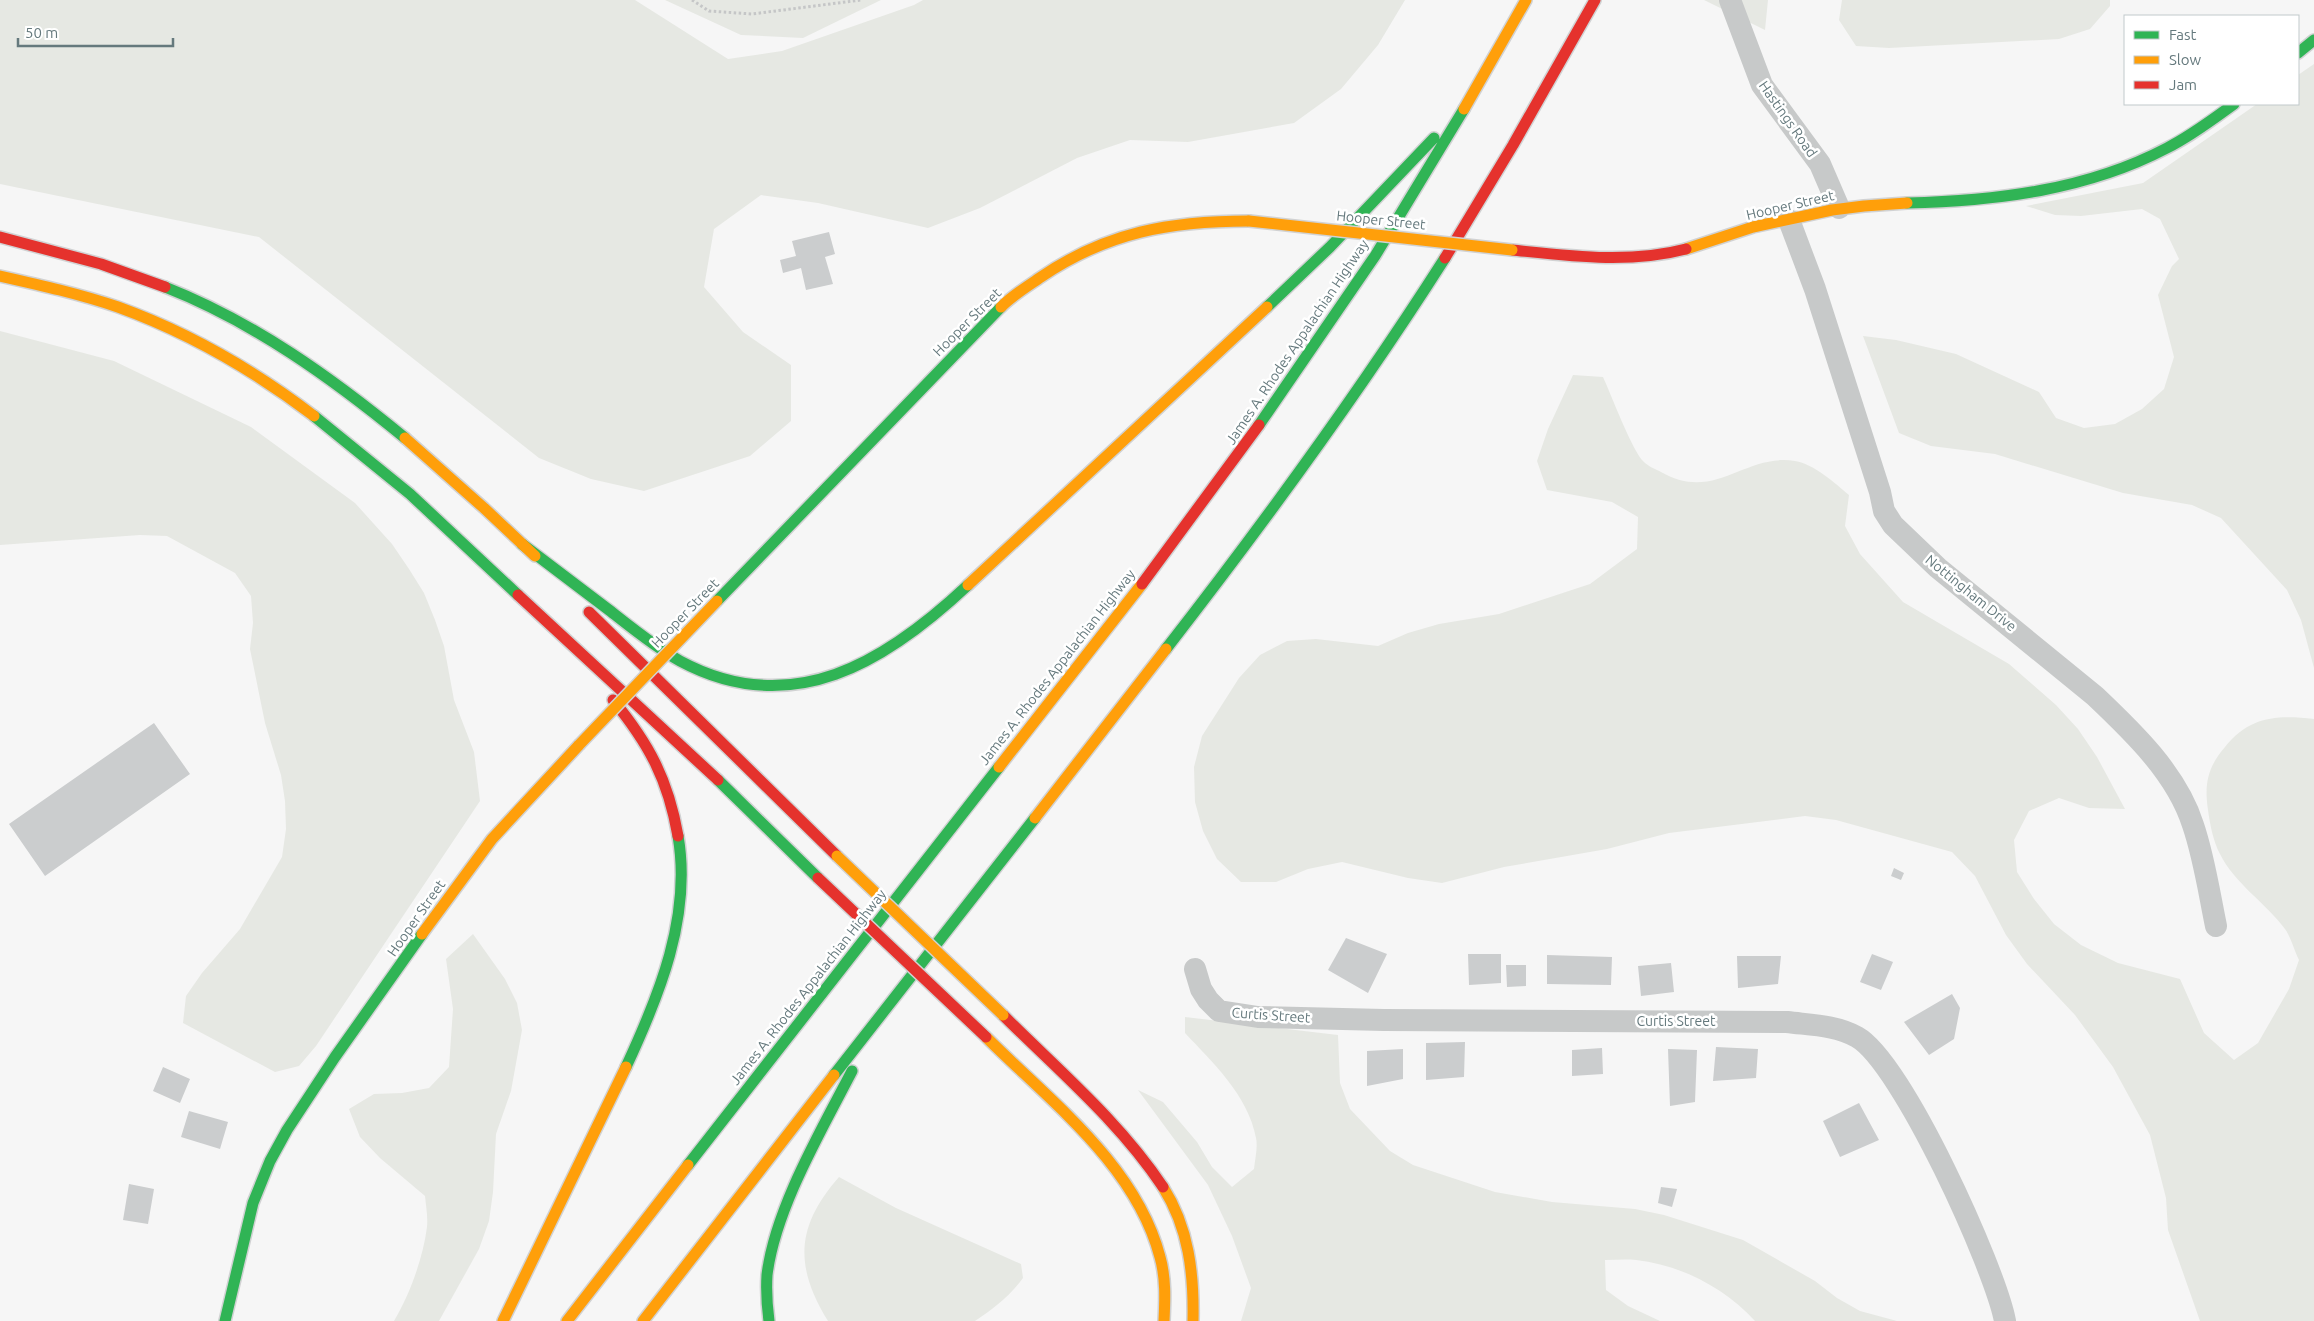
<svg xmlns="http://www.w3.org/2000/svg" width="2314" height="1321" font-family="Ubuntu,sans-serif">
  <style>
    .green { fill: #e6e8e3 }
    .building { fill: #cbcdce }
    .lines { fill: none; stroke-linecap: round; stroke-linejoin: round }
    .fast-casing { stroke: #d1d2d3; stroke-width: 14 }
    .slow-casing { stroke: #d1d2d3; stroke-width: 14 }
    .jam-casing { stroke: #d1d2d3; stroke-width: 14 }
    .path { stroke: #c5c6c7; stroke-width: 3; stroke-dasharray: 2.5 2.5; stroke-linecap: butt }
    .street { stroke: #c7c9c9; stroke-width: 22 }
    .fast { stroke: #30b455; stroke-width: 11 }
    .slow { stroke: #ff9f0a; stroke-width: 11 }
    .jam { stroke: #e5322d; stroke-width: 11 }
    .slow-bridge-casing { stroke: #d1d2d3; stroke-width: 14; stroke-linecap: butt }
    .jam-bridge-casing { stroke: #d1d2d3; stroke-width: 14; stroke-linecap: butt }
    .slow-bridge { stroke: #ff9f0a; stroke-width: 11 }
    .jam-bridge { stroke: #e5322d; stroke-width: 11 }
    .labels { text-anchor: middle; dominant-baseline: central; stroke-width: 5; stroke-linejoin: round; paint-order: stroke }
    .street-label { font-size: 14px; fill: #65797d; stroke: #fff }
  </style>
  <rect width="100%" height="100%" fill="#f6f6f6"/>
  <path class="green" d="M0,0H635L728,59L782,51L914,5L923,0H1405L1378,45L1341,89L1294,123L1188,142L1130,140L1077,158L980,208L928,228L818,203L761,195L714,229L704,287L743,332L791,365V421L750,456L644,491L591,479L539,458L259,237L0,184Z
    M665,0H881L803,38L741,35Z
    M1704,0H1768L1765,30Z
    M1842,0H2110V6L2090,29L2059,39L1889,48L1856,46L1839,20Z
    M2314,64V668L2301,620L2287,590L2221,518L2192,505L2123,493L1995,454L1931,446L1899,433L1863,336L1896,340L1956,354L2039,392L2056,418L2084,428L2115,424L2142,409L2164,389L2174,357L2158,295L2172,266L2179,259L2160,219L2142,209L2081,216L2055,215L2026,206L2143,183L2257,104H2298V75Z
    M0,331L114,361L251,427L355,503L392,544L409,569L424,593L435,620L444,646L454,700L474,752L480,801L316,1046L299,1066L275,1072L183,1023L186,996L202,973L240,929L282,857L286,829L285,801L281,775L265,723L250,649L253,623L251,596L235,573L167,536L140,535L0,545Z
    M1573,375L1603,377C1611,394 1632,451 1644,462C1648,466 1655,469 1661,472C1715,503 1744,453 1795,461C1814,464 1835,483 1849,495L1845,526L1860,554L1903,602L2009,664L2056,705L2078,729L2097,757L2125,809L2089,808L2059,798L2029,811L2014,840L2017,872L2034,899L2054,924L2081,945L2118,963L2180,979L2204,1033L2234,1060L2258,1043L2289,989L2299,960C2294,950 2291,937 2285,929C2266,903 2234,883 2220,854C2213,841 2210,824 2208,810C2204,783 2208,767 2225,747C2250,716 2277,715 2314,719V1321H2200L2168,1230L2166,1198L2150,1135L2113,1067L2075,1015L2027,964L2006,935L1975,876L1952,852L1836,820L1805,816L1669,833L1607,849L1504,867L1442,883L1408,878L1342,862L1308,869L1276,882H1241L1217,859L1203,831L1195,802L1194,767L1202,736L1239,678L1260,655L1287,641L1316,639L1378,646L1408,633L1439,624L1499,614L1590,584L1637,549L1638,517L1612,502L1547,490L1537,461L1548,429Z
    M473,934L505,979L517,1003L522,1030L511,1091L496,1134L493,1192L489,1221L479,1249L439,1321H394C410,1294 423,1258 427,1227C428,1217 426,1206 425,1196L380,1158L360,1137L349,1109L374,1094L402,1093L429,1088L449,1067L453,1009L446,959Z
    M1185,1017L1338,1035L1340,1083L1350,1109L1390,1151L1413,1165L1495,1192L1552,1202L1635,1209L1664,1215L1743,1240L1815,1281L1837,1298L1860,1311L1897,1321H1755C1725,1288 1681,1265 1636,1260C1626,1259 1615,1260 1605,1260L1606,1290L1628,1306L1660,1321H1241L1251,1288L1232,1236L1208,1185L1138,1090L1163,1102L1197,1142L1212,1167L1232,1187L1254,1169C1255,1159 1258,1147 1256,1138C1248,1095 1213,1063 1185,1033Z
    M839,1177L896,1208L1021,1264L1023,1278C1010,1296 993,1309 975,1321H828C794,1266 796,1226 839,1177Z"/>
  <path class="building" d="M829,232L835,254L825,257L833,284L806,290L801,268L783,273L780,260L796,256L792,241Z
    M154,723L190,774L45,876L9,824Z
    M1894,868L1904,873L1901,880L1891,876Z
    M1346,938L1387,954L1368,993L1328,970Z
    M1468,954H1501V983L1469,985Z
    M1872,954L1893,962L1881,990L1860,982Z
    M1547,955L1612,957L1611,985L1547,984Z
    M1737,956H1781L1778,984L1738,988Z
    M1671,963L1674,992L1641,996L1638,966Z
    M1506,965H1526V986L1507,987Z
    M1952,994L1960,1008L1954,1039L1929,1055L1904,1022Z
    M1465,1042L1464,1077L1426,1080V1043Z
    M1716,1047L1758,1049L1756,1078L1713,1081Z
    M1602,1048L1603,1074L1572,1076V1050Z
    M1403,1049V1079L1367,1086V1051Z
    M1668,1049L1697,1050L1695,1102L1670,1106Z
    M163,1067L190,1079L180,1103L153,1091Z
    M1859,1103L1879,1140L1840,1157L1823,1121Z
    M189,1111L228,1122L220,1149L181,1137Z
    M129,1184L154,1189L148,1224L123,1220Z
    M1661,1187L1677,1189L1672,1207L1658,1203Z"/>
  <g class="lines">
    <defs>
      <path id="fast" d="M2298,53L2314,40
        M1907,203C1996,201 2087,190 2167,148C2191,136 2212,120 2234,104
        M165,287C254,322 332,378 405,438
        M1267,307L1330,247L1434,138
        M314,416L410,494L518,595
        M1259,425L1375,256L1464,109
        M522,544C551,566 580,588 609,610C632,628 655,647 680,661C792,721 886,662 968,585
        M717,601L1001,307
        M1166,649C1264,523 1359,393 1445,258
        M718,780L818,878
        M626,1067C659,996 692,916 678,836
        M834,1075L1035,818
        M688,1165L999,767
        M225,1321L253,1203L270,1161L287,1130L335,1057L422,934
        M769,1321C767,1306 766,1291 767,1275C775,1209 821,1131 852,1071"/>
      <path id="slow" d="M1464,109L1526,0
        M1686,249L1753,227L1832,210L1864,206L1907,203
        M0,276C40,285 80,294 118,307C187,332 255,371 314,416
        M1001,307C1013,295 1028,286 1041,277C1107,232 1171,221 1249,221
        M405,438L484,508L535,556
        M968,585L1267,307
        M999,767L1142,584
        M1035,818L1166,649
        M422,934L492,839L579,745
        M986,1037C1050,1101 1136,1165 1160,1257C1166,1278 1165,1300 1164,1321
        M1163,1187C1189,1228 1194,1274 1193,1321
        M503,1321L626,1067
        M567,1321L688,1165
        M643,1321L834,1075"/>
      <path id="jam" d="M0,237L101,264L165,287
        M1512,250C1570,256 1629,264 1686,249
        M1445,258L1513,145L1595,0
        M1142,584L1259,425
        M518,595L718,780
        M589,612L837,856
        M613,700C649,744 668,779 678,836
        M1003,1015C1058,1070 1119,1121 1163,1187"/>
    </defs>
    <use href="#fast" class="fast-casing"/>
    <use href="#slow" class="slow-casing"/>
    <use href="#jam" class="jam-casing"/>
    <path class="path" d="M692,0L709,11L752,14L861,0"/>
    <path class="street" d="M1730,0L1762,85L1820,164L1839,208
      M1789,220L1815,289L1880,492L1884,511L1893,525L1938,568L2095,696C2133,732 2177,774 2193,825C2204,857 2209,892 2216,926
      M1195,969L1201,989L1208,1000L1219,1011L1258,1017L1384,1020L1787,1022C1810,1025 1836,1025 1857,1037C1902,1062 1995,1268 2005,1321"/>
    <use href="#fast" class="fast"/>
    <use href="#slow" class="slow"/>
    <use href="#jam" class="jam"/>
    <defs>
      <path id="slow-bridge" d="M1249,221L1512,250
        M579,745L717,601
        M837,856L1003,1015"/>
      <path id="jam-bridge" d="M818,878L986,1037"/>
    </defs>
    <use href="#slow-bridge" class="slow-bridge-casing"/>
    <use href="#jam-bridge" class="jam-bridge-casing"/>
    <use href="#slow-bridge" class="slow-bridge"/>
    <use href="#jam-bridge" class="jam-bridge"/>
  </g>
  <g class="labels">
    <g class="street-label">
      <text transform="translate(1788 119) rotate(55)">Hastings Road</text>
      <text transform="translate(1790 205) rotate(-13)">Hooper Street</text>
      <text transform="translate(1381 220) rotate(6)">Hooper Street</text>
      <text transform="translate(967 322) rotate(-45)">Hooper Street</text>
      <text transform="translate(1297 342) rotate(-56)">James A. Rhodes Appalachian Highway</text>
      <text transform="translate(1971 593) rotate(39)">Nottingham Drive</text>
      <text transform="translate(685 613) rotate(-46)">Hooper Street</text>
      <text transform="translate(1057 667) rotate(-52)">James A. Rhodes Appalachian Highway</text>
      <text transform="translate(416 918) rotate(-55)">Hooper Street</text>
      <text transform="translate(808 987) rotate(-52)">James A. Rhodes Appalachian Highway</text>
      <text transform="translate(1271 1015) rotate(4)">Curtis Street</text>
      <text x="1676" y="1021">Curtis Street</text>
    </g>
  </g>
  <rect x="2124" y="15" width="175" height="90" fill="#ffffff" stroke="#c1c9cb"/>
  <rect x="2134" y="31" width="25" height="8" fill="#30b455" stroke="#c1c9cb"/>
  <text x="2169" y="40" font-size="15" fill="#65797d">Fast</text>
  <rect x="2134" y="56" width="25" height="8" fill="#ff9f0a" stroke="#c1c9cb"/>
  <text x="2169" y="65" font-size="15" fill="#65797d">Slow</text>
  <rect x="2134" y="81" width="25" height="8" fill="#e5322d" stroke="#c1c9cb"/>
  <text x="2169" y="90" font-size="15" fill="#65797d">Jam</text>
  <path d="M18 38v8h155v-8" fill="none" stroke="#65797d" stroke-width="2.5"/>
  <text x="25" y="38" font-size="15" fill="#65797d" stroke="#ffffff" stroke-width="4" paint-order="stroke">50 m</text>
</svg>
